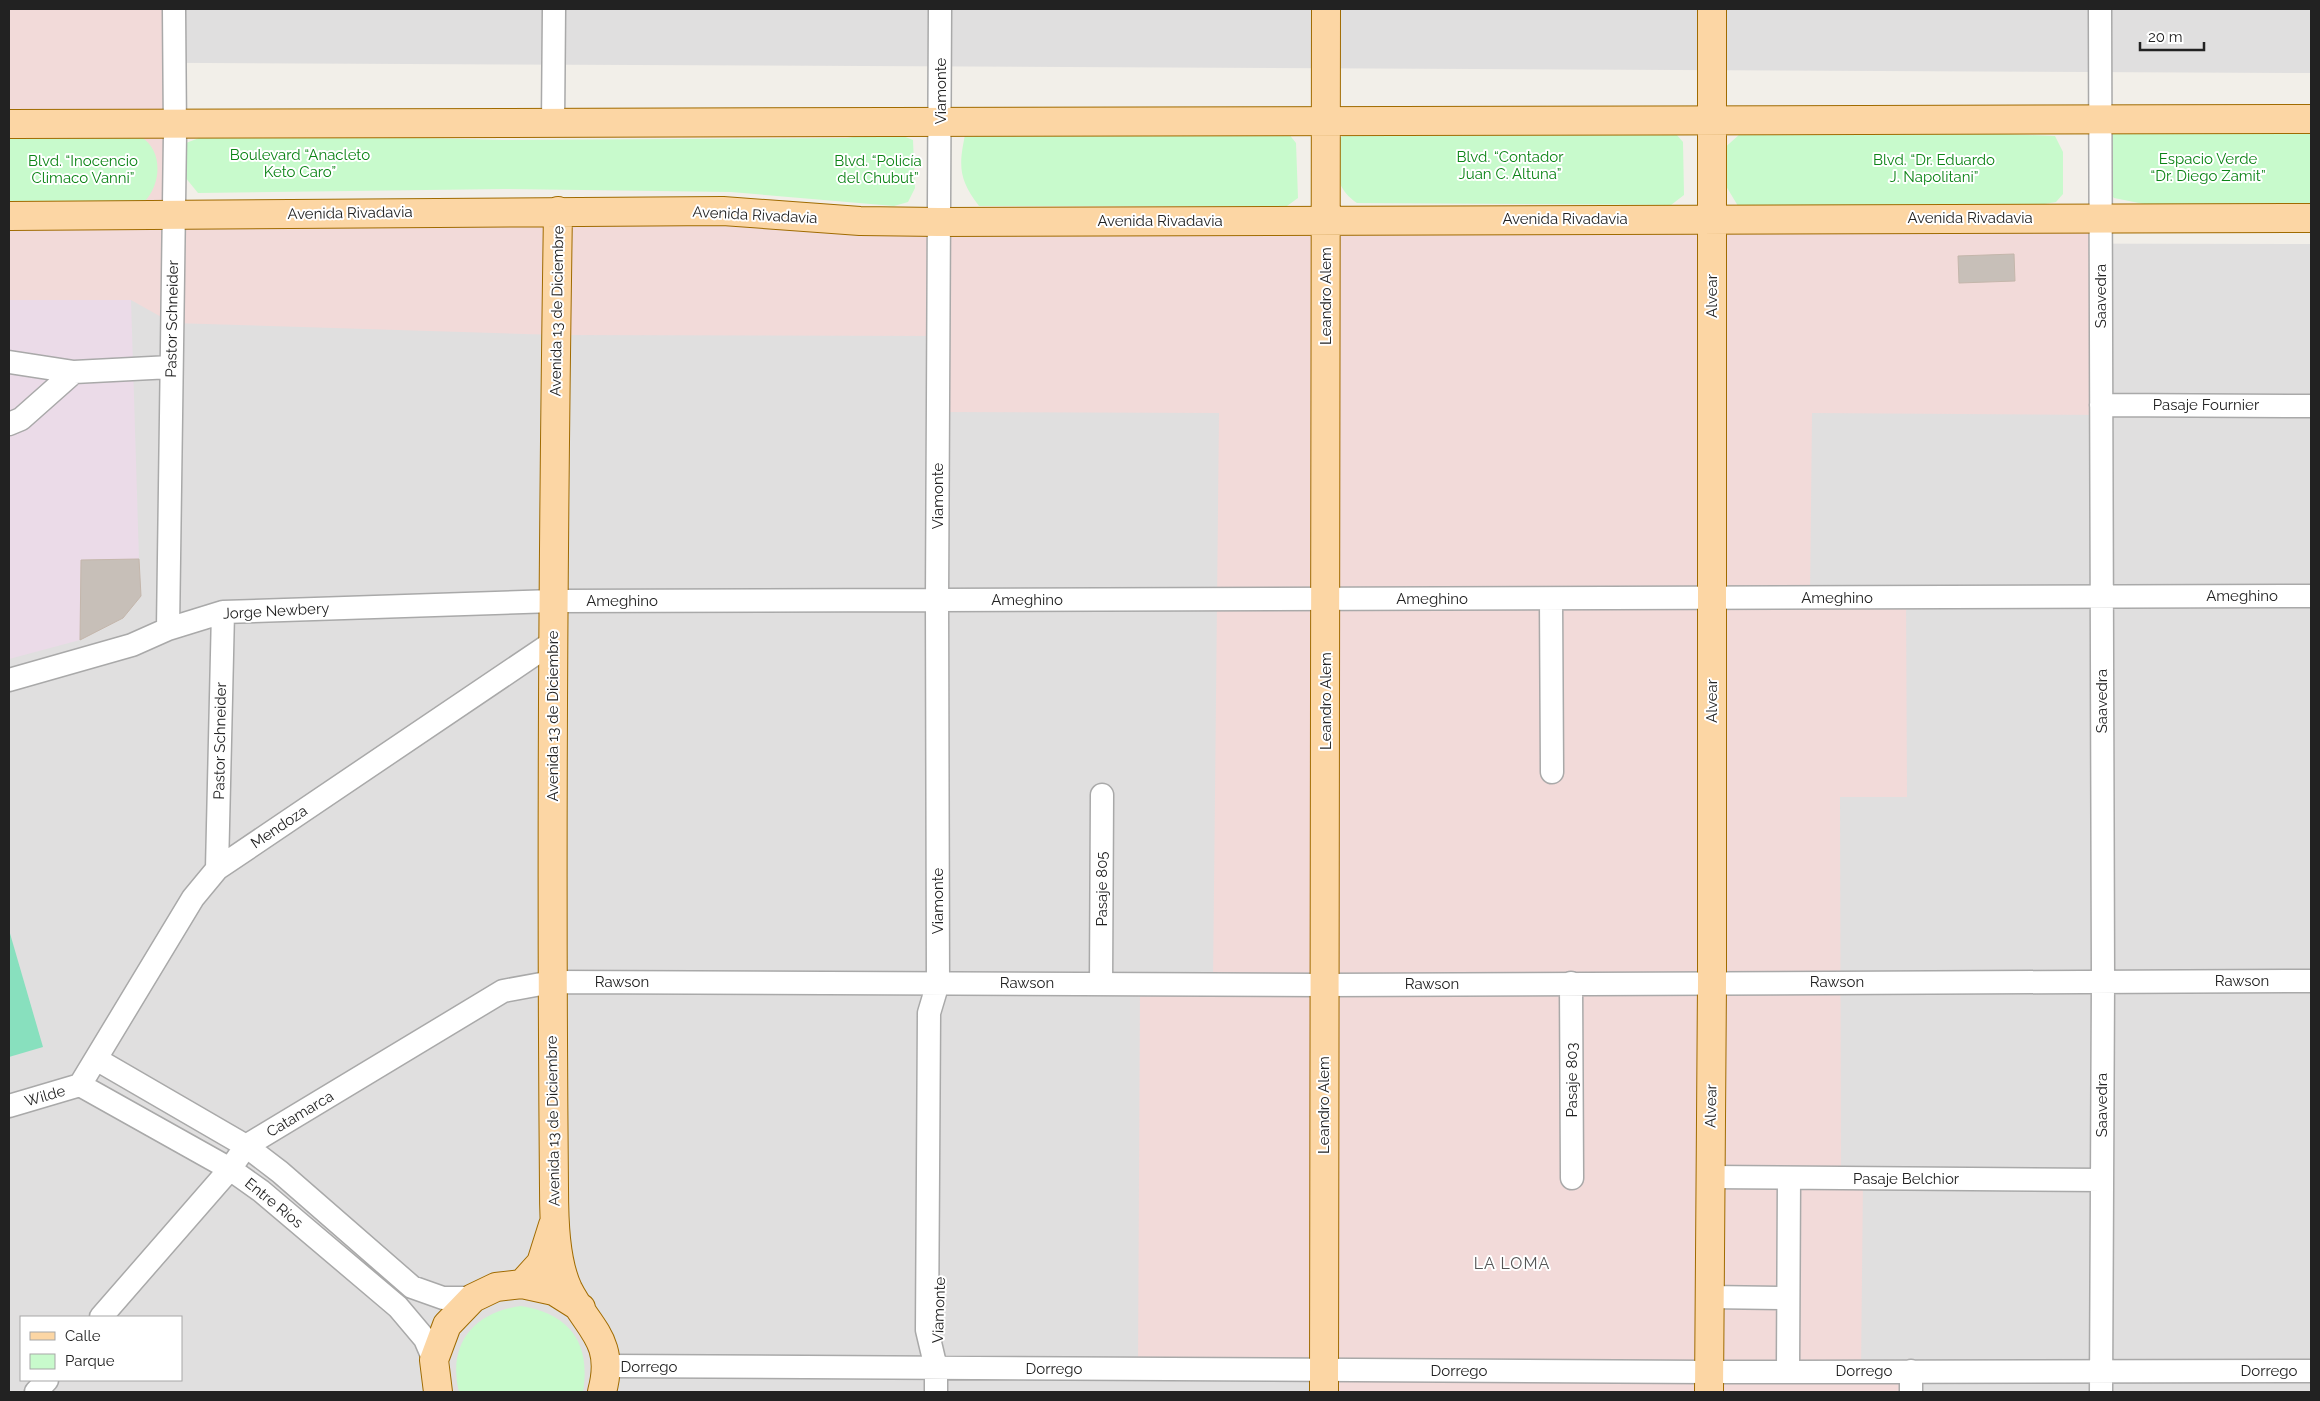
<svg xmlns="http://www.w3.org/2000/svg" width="2320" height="1401" font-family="Raleway,sans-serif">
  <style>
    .residential { fill: #e0dfdf; fill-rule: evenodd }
    .commercial { fill: #f2dad9 }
    .industrial { fill: #ebdbe8 }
    .park { fill: #c8facc }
    .pitch { fill: #88e0be }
    .building { fill: #c7bfb8; stroke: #c4b6ab }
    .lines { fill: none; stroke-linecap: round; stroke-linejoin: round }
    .minor-casing { stroke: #a9a9a9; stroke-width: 25 }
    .major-casing { stroke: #a06b00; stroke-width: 30 }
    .minor { stroke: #fff; stroke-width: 22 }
    .major { stroke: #fcd6a4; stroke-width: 28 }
    .labels { text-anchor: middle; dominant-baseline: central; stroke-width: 4; stroke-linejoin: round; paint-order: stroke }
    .street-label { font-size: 15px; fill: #222; stroke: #fff }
    .park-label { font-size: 15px; fill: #0c8416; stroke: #fff }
    .neighbourhood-label { font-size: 16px; letter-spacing: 1px; fill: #555; stroke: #fff }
  </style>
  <rect width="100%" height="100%" fill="#f2efe9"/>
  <path class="residential" d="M9,9H2311V73L9,62Z
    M961,242L2311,244V1392H9V245ZM21,1317H181V1380H21Z"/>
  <path class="commercial" d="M9,9H174L176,214L2101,218V415L1812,413L1810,598L1906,597L1907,797H1840L1841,1178H1863L1861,1371H1911V1392H1324V1370L1138,1369L1140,984H1213L1219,413L938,412V336L557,335L172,323L131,300H9Z"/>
  <path class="industrial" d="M9,300H131L139,559L81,560L80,640L9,659Z"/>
  <path class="park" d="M1354,126H1669L1683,142L1684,195L1671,205L1357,203C1333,187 1337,168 1337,141Z
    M1284,128L1296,143L1298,198L1287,206H979C957,177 959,164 966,130Z
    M2115,130H2311V205H2149L2114,198L2104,185V144Z
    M890,131L913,140L915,188L908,202L894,206L731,192L503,189L198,193L185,177L186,143L199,138L307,135L502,140L847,138Z
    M1934,131L2055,136L2063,152V194L2056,202L2028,207L1738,206L1720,176L1721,151L1740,134Z
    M9,136L141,137C164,151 161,185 144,202L9,205Z
    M521,1306C570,1314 591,1343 583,1392H459C447,1344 474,1312 521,1306Z"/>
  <path class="pitch" d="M9,930L43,1047L9,1057Z"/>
  <path class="building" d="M2014,254L2015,281L1959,283L1958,256Z
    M139,559L141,596L123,618L80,640L81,560Z"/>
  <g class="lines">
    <defs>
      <path id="minor" d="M2100,9L2103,981L2101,1392
        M553,123L554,9
        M9,362L74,372L171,367
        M2101,405L2311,406
        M9,424L21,419L74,372
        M1551,599L1552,772
        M168,629L175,134L174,9
        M9,680L132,645L168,629L223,612L554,601L2311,596
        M217,869L223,612
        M1571,983L1572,1178
        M1101,984L1102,795
        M96,1059L246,1146L280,1172L412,1287L443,1298H473
        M80,1085L193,898L217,869L553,642
        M80,1085L230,1169L261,1191L398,1307L425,1339L434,1360
        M9,1106L80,1085
        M1710,1177L2102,1180
        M1709,1297L1788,1298
        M101,1317L230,1169L246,1146L503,991L552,982L1325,985L2311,981
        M607,1366L1709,1372L2311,1371
        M1788,1371L1789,1178
        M1911,1371V1392
        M36,1392L47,1380
        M936,1392V1368L927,1330L929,1013L938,983L937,600L940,9"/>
      <path id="major" d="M9,124L2311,119
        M558,211C553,537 551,863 554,1188C554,1219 555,1261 568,1289C588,1329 616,1340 602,1392
        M9,216L723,211L860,221L939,222L2311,218
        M522,1284L541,1263L553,1225
        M438,1392L434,1360L447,1325L473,1298L496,1287L522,1284L554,1291L581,1308
        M1324,1392L1326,9
        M1709,1392L1712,983V9"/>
    </defs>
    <use href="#minor" class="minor-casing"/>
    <use href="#major" class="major-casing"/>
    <use href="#minor" class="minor"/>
    <use href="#major" class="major"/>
  </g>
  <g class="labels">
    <g class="street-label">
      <text transform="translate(941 91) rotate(-90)">Viamonte</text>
      <text transform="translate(350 213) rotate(-1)">Avenida Rivadavia</text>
      <text transform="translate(755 215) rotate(3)">Avenida Rivadavia</text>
      <text x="1970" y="218">Avenida Rivadavia</text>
      <text x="1565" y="219">Avenida Rivadavia</text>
      <text x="1160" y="221">Avenida Rivadavia</text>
      <text transform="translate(1326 296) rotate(-90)">Leandro Alem</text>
      <text transform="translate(1712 296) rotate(-90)">Alvear</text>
      <text transform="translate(2101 296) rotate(-90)">Saavedra</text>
      <text transform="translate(557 311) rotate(-89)">Avenida 13 de Diciembre</text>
      <text transform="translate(172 319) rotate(-89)">Pastor Schneider</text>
      <text x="2206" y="405">Pasaje Fournier</text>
      <text transform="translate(938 496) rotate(-90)">Viamonte</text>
      <text x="2242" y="596">Ameghino</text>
      <text x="1837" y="598">Ameghino</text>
      <text x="1432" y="599">Ameghino</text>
      <text x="1027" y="600">Ameghino</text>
      <text x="622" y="601">Ameghino</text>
      <text transform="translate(276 611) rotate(-3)">Jorge Newbery</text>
      <text transform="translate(1326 701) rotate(-90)">Leandro Alem</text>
      <text transform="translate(1712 701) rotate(-90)">Alvear</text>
      <text transform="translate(2102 701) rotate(-90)">Saavedra</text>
      <text transform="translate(553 716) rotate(-90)">Avenida 13 de Diciembre</text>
      <text transform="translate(220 741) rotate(-89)">Pastor Schneider</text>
      <text transform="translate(279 827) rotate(-34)">Mendoza</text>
      <text transform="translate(1102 889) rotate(-90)">Pasaje 805</text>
      <text transform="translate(938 901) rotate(-90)">Viamonte</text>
      <text x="2242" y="981">Rawson</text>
      <text x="622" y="982">Rawson</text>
      <text x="1837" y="982">Rawson</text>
      <text x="1027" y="983">Rawson</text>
      <text x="1432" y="984">Rawson</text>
      <text transform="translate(1572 1080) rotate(-90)">Pasaje 803</text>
      <text transform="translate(45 1096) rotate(-16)">Wilde</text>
      <text transform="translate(1324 1105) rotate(-90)">Leandro Alem</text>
      <text transform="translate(2102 1105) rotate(-90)">Saavedra</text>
      <text transform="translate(1711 1106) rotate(-89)">Alvear</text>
      <text transform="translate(300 1114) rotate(-31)">Catamarca</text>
      <text transform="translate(553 1121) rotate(-91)">Avenida 13 de Diciembre</text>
      <text x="1906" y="1179">Pasaje Belchior</text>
      <text transform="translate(274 1203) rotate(39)">Entre Ríos</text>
      <text transform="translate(939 1310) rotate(-88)">Viamonte</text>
      <text x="649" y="1367">Dorrego</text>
      <text x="1054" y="1369">Dorrego</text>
      <text x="1459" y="1371">Dorrego</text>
      <text x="1864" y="1371">Dorrego</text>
      <text x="2269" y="1371">Dorrego</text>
    </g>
    <g class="park-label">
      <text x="300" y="155">Boulevard “Anacleto<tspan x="300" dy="17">Keto Caro”</tspan></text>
      <text x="1510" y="157">Blvd. “Contador<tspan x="1510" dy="17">Juan C. Altuna”</tspan></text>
      <text x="2208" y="159">Espacio Verde<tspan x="2208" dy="17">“Dr. Diego Zamit”</tspan></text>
      <text x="1934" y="160">Blvd. “Dr. Eduardo<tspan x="1934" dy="17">J. Napolitani”</tspan></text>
      <text x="83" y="161">Blvd. “Inocencio<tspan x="83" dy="17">Climaco Vanni”</tspan></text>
      <text x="878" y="161">Blvd. “Policía<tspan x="878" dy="17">del Chubut”</tspan></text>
    </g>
    <g class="neighbourhood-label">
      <text x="1512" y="1263">LA LOMA</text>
    </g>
  </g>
  <rect width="2320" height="1401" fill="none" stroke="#222222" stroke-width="20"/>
  <rect x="20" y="1316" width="162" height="65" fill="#ffffff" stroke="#a7a7a7"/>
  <rect x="30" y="1332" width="25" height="8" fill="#fcd6a4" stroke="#a7a7a7"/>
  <text x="65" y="1341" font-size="15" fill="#222222">Calle</text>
  <rect x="30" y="1354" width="25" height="15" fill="#c8facc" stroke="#a7a7a7"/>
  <text x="65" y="1366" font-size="15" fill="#222222">Parque</text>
  <path d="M2140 42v8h64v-8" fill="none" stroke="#222222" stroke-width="2.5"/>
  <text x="2148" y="42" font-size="15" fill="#222222" stroke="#ffffff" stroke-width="4" paint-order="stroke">20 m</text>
</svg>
